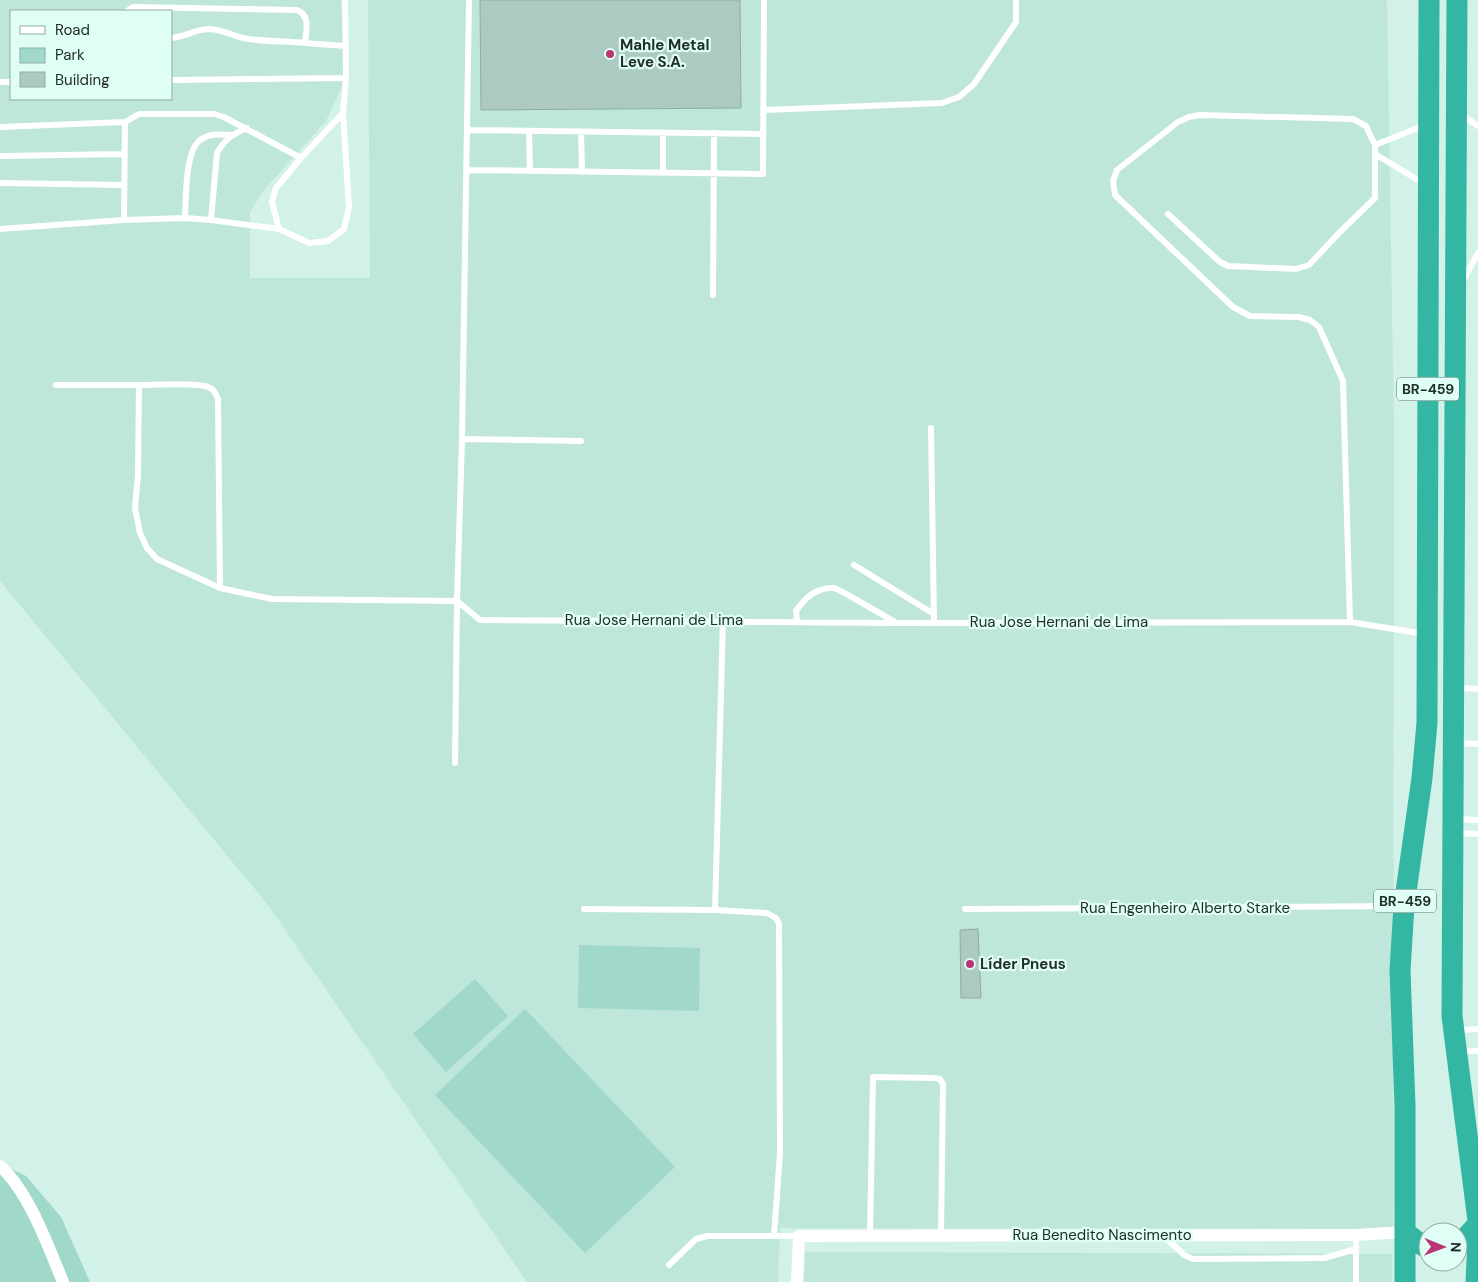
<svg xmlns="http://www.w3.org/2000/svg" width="1478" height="1282" font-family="'DM Sans',sans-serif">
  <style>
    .built { fill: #bfe6db; fill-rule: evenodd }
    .green { fill: #a0d8c9 }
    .building { fill: #accac1; stroke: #8faca4 }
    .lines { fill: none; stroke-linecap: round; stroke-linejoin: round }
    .service { stroke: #fff; stroke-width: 6 }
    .minor { stroke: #fff; stroke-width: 12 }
    .trunk { stroke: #33b7a2; stroke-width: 21 }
    .poi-dot { fill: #bb3473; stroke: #dffef5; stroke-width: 2 }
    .labels { text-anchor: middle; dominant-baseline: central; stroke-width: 4.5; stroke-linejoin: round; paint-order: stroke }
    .shield { fill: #dffef5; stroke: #5b6c68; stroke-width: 1 }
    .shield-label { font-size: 14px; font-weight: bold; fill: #222e2b }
    .poi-label { font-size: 15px; font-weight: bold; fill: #222e2b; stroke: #dffef5; text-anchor: start }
    .street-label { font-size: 15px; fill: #222e2b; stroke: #dffef5 }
  </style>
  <rect width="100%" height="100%" fill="#d2f1e8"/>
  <path class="built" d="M0,0H341L346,78L326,121L264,190L250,212V278H370L368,0H1387L1394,432L1393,1229L780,1228L778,1282H527L268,905L0,581ZM11,11H171V99H11Z
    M805,1252L1392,1254V1282H804Z"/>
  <path class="green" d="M579,945L700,948L699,1011L578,1008Z
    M475,979L508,1016L446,1072L413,1034Z
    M525,1009L675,1167L585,1253L435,1095Z
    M0,1164L26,1176L61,1217L90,1282H0Z"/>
  <path class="building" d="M480,0H740L741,108L481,110Z
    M978,929L981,998H961L960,930Z"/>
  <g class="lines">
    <path class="service" d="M127,11L133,7L297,10C311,16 306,31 305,43C285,41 263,42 243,38C230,35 225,30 209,29C196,29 185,37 171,38
      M305,43L346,46
      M171,80L346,78
      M0,82H11
      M764,110L942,103L959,97L974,84L1016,22V0
      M343,113L301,158L276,188L272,202L279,229L309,243L328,241L344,229L349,207L343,113L346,78L345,0
      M1461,114L1478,126
      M0,127L125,122
      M468,130L763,134
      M529,131L530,171
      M581,132L582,172
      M1375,145L1425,125
      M1375,154L1423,183
      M0,156L124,154
      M467,170L763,174L764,0
      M663,173V133
      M0,183L123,185
      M1168,214L1220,262L1228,266L1296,269L1309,265L1340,232L1375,198V145L1366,126L1353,119L1200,115L1189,117L1178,122L1117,170L1113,181L1115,195L1233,307L1250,316L1299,317L1310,320L1319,327L1343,381L1350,622
      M185,218C186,200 185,155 198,142C207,133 221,134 232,135
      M211,220L217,153C225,139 233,134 247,128
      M0,229L124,220
      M279,229L211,220L185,218L124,220L125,122L139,114H214L224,117L301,158
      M1463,281L1478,253
      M713,295L714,133
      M56,385H139L138,475L135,508L140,533L147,548L157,559L220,588L272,599L457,601L480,620L896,623L1350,622L1425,634
      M139,385C154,385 196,382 208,387C214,389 216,394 218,399L220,588
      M931,428L934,622
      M462,439L581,441
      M854,565L934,614
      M797,621L796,611C805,598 816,587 834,588C840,589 885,617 895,622
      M1457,688L1478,689
      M1457,743L1478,744
      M455,763L457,601L462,439L469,0
      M1457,819L1478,820
      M1457,833L1478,834
      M584,909L715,910L723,621
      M965,909L1400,906
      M1457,1030L1478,1029
      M1459,1051H1478
      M870,1235L873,1077L935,1078L940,1079L943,1084L941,1235
      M774,1236H799
      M1165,1237L1184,1255L1193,1259L1324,1258L1356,1249
      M669,1265L696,1239L707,1236H774L780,1153L779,924L776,918L767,913L715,910
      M1356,1282V1235"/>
    <path class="minor" d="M0,1166C29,1192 48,1246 63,1282
      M797,1282L799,1236L1356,1235L1405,1232"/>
    <path class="trunk" d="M1457,0L1452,1016L1478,1221
      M1405,1232L1420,1244L1428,1248
      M1458,1246L1478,1224
      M1405,1282V1106L1400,970L1404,906L1422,778L1427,723L1429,0
      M1476,1282L1478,1240"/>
  </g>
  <g class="poi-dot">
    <circle cx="610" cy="54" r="5"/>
    <circle cx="970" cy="964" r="5"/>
  </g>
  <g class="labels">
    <g class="shield">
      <rect x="1397" y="377.5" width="62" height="23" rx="4"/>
      <rect x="1374" y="889.5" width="62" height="23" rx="4"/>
    </g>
    <g class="shield-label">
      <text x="1428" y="389">BR-459</text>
      <text x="1405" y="901">BR-459</text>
    </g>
    <g class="poi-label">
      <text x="620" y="45">Mahle Metal<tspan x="620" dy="17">Leve S.A.</tspan></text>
      <text x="980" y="964">Líder Pneus</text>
    </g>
    <g class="street-label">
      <text x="654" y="620">Rua Jose Hernani de Lima</text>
      <text x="1059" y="622">Rua Jose Hernani de Lima</text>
      <text x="1185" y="908">Rua Engenheiro Alberto Starke</text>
      <text x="1102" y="1235">Rua Benedito Nascimento</text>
    </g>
  </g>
  <rect x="10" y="10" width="162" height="90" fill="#dffef5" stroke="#93aba4"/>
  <rect x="20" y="26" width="25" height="8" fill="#ffffff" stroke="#93aba4"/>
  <text x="55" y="35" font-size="15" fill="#222e2b">Road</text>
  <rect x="20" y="48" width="25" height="15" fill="#a0d8c9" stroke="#93aba4"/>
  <text x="55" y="60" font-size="15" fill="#222e2b">Park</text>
  <rect x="20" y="72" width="25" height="15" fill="#accac1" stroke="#93aba4"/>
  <text x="55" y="85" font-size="15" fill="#222e2b">Building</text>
  <g transform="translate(1443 1247) rotate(91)"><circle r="24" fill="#dffef5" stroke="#93aba4"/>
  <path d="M0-4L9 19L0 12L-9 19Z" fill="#bb3473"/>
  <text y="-8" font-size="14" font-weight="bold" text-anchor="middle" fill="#222e2b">N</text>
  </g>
</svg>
